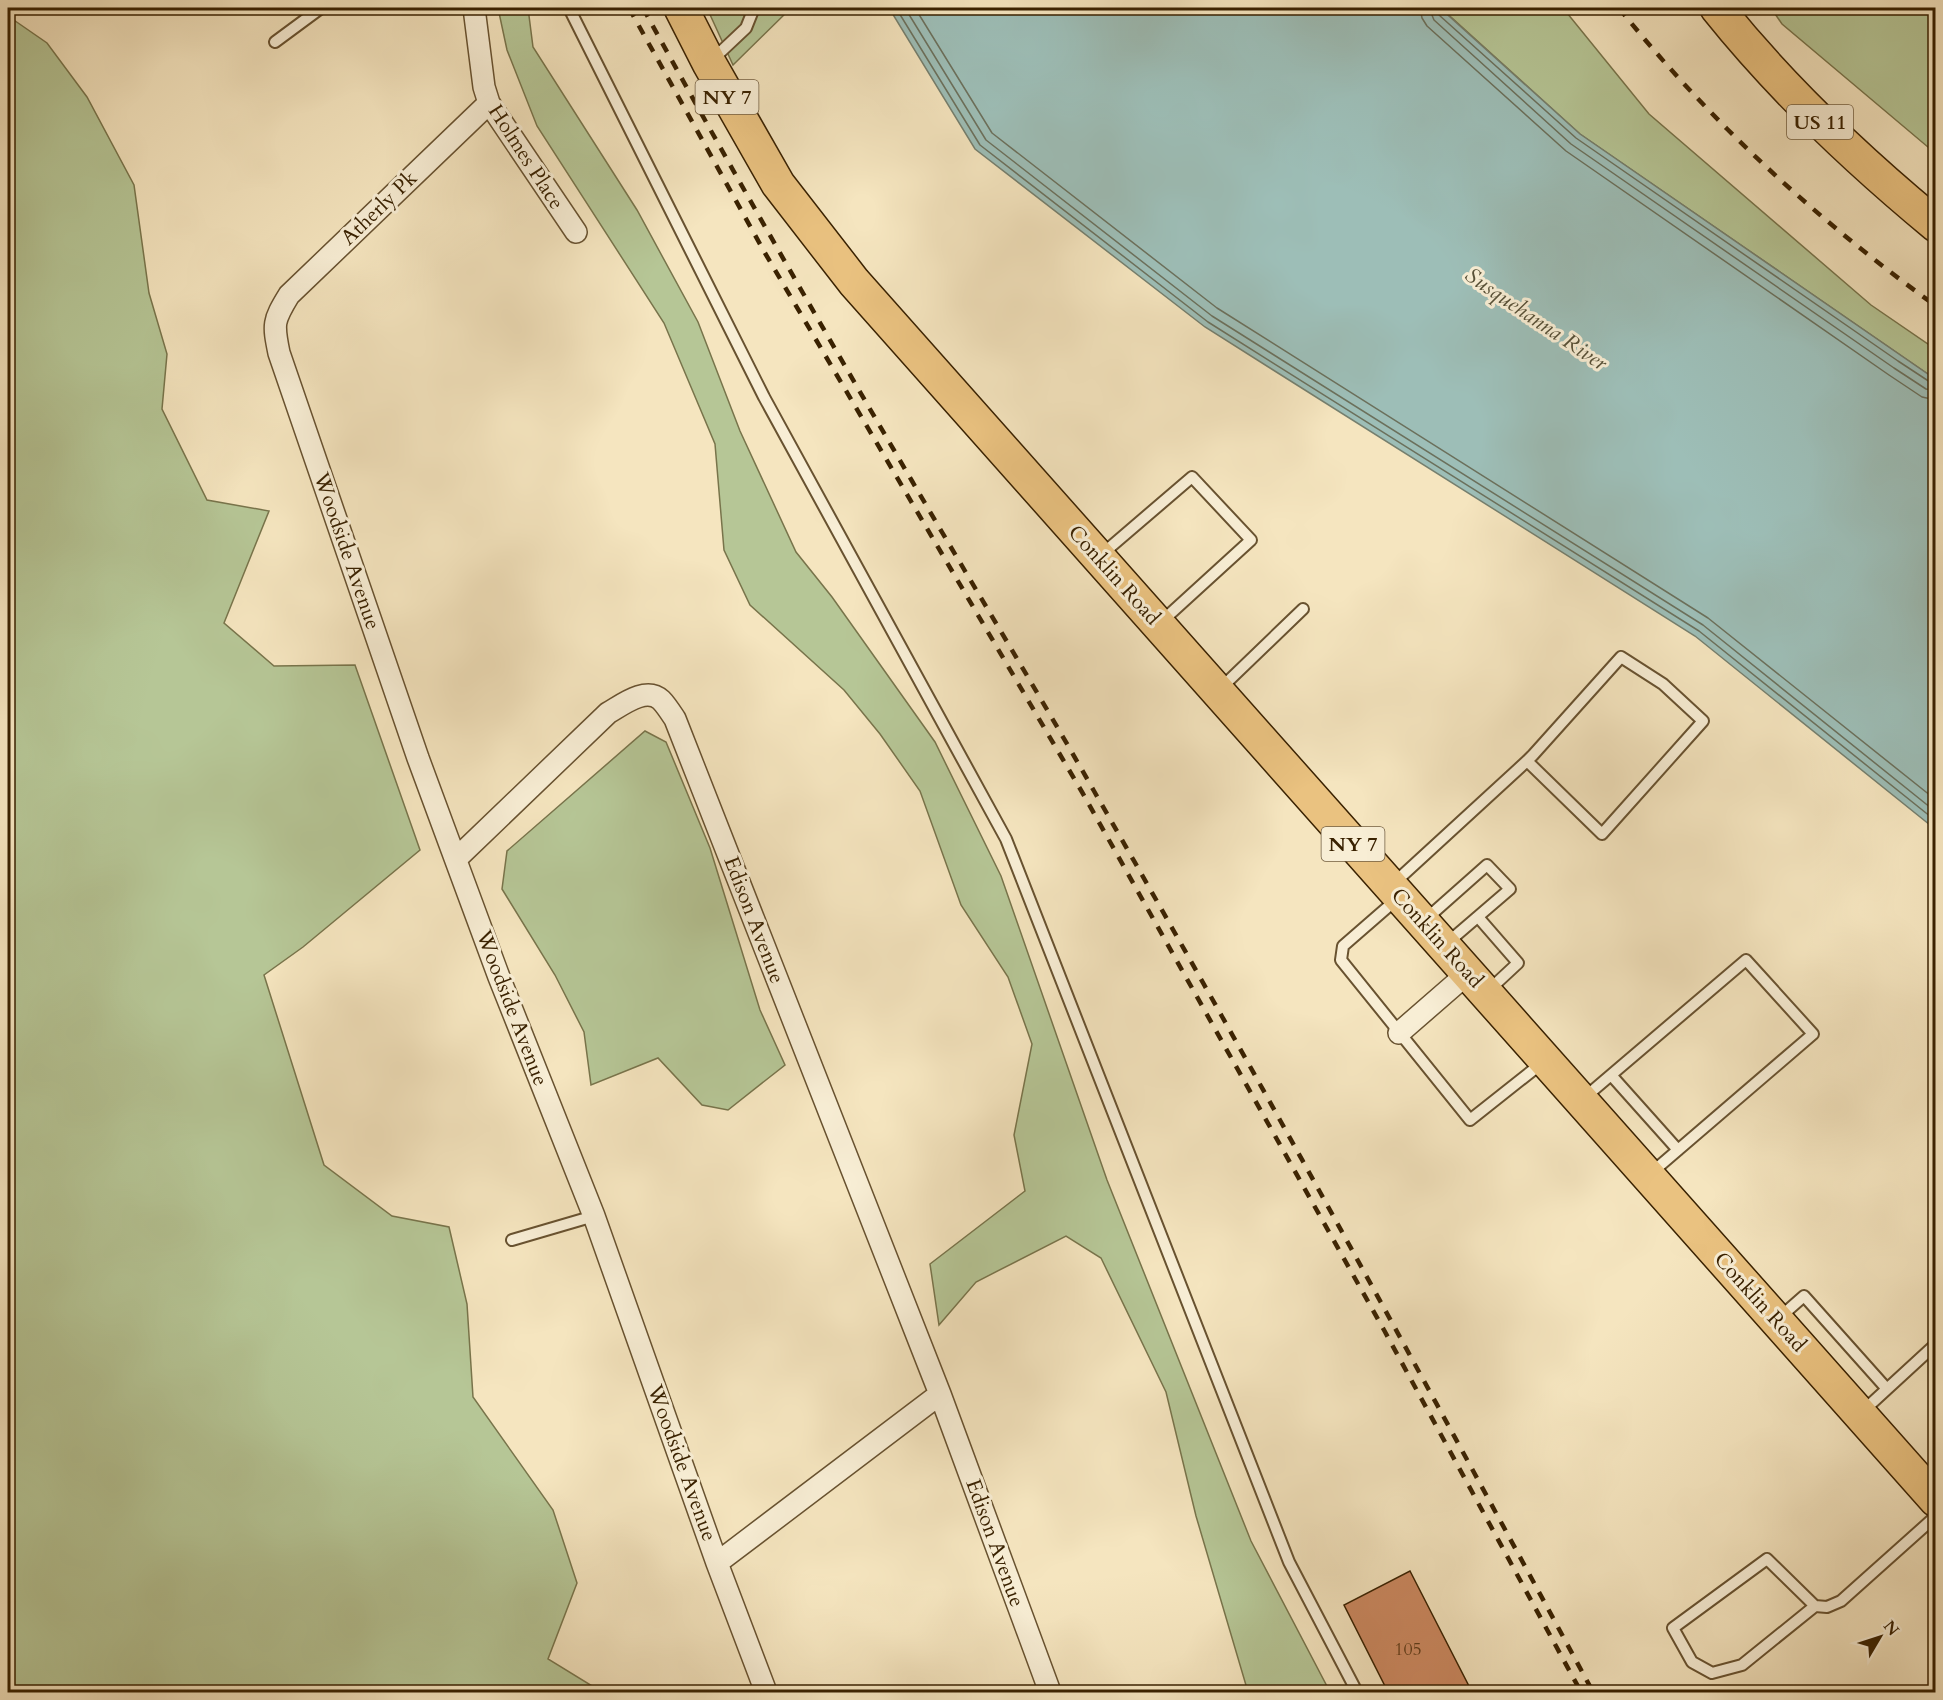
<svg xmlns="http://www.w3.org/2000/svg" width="1943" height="1700" font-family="Cardo,serif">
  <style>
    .green { fill: #b6c696; stroke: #78744b; stroke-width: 1.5 }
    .water { fill: #9dbeb7; stroke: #757f6e; stroke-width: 1.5 }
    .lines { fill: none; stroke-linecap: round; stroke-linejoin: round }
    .shore { stroke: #6b705c; stroke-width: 1.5 }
    .building { fill: #cb8860; stroke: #392100; stroke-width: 1.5 }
    .lane-casing { stroke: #685230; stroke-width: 14 }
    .street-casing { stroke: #685230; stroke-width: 24 }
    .primary-casing { stroke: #392100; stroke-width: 36 }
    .lane { stroke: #f8eed5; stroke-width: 10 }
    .street { stroke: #f8eed5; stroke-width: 21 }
    .primary { stroke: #eac280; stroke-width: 33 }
    .rail { stroke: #392100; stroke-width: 4.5; stroke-dasharray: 10 10; stroke-linecap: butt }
    .labels { text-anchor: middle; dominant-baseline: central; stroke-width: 6; stroke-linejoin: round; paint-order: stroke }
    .number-label { font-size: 18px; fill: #5e3b18 }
    .shield { fill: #f8eed5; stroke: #725e40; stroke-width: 1.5 }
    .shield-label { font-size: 20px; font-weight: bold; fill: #392100 }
    .street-label { font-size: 21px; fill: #392100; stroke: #f8eed5 }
    .water-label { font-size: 22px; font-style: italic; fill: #575037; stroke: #f8eed5 }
  </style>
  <rect width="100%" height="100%" fill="#f5e5bf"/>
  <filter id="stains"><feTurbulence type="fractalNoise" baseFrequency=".00333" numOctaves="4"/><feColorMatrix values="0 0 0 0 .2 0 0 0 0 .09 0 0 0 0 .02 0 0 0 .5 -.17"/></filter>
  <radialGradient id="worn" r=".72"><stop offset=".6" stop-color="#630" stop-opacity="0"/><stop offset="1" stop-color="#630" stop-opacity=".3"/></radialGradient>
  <path class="green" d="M498,8H528L533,47L637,210L698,322L740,431L796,552L832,597L935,742L1001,876L1107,1180L1251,1541L1330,1692H1248L1196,1516L1166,1392L1101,1258L1066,1236L976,1282L939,1325L930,1264L1025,1191L1014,1135L1032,1044L1008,977L961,905L920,791L880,734L844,690L750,605L724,550L715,444L664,323L537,126L507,50Z
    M707,8H791L733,65Z
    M1441,8H1563L1649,114L1871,305L1935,349V379L1580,134Z
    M1771,8H1935V153L1782,24Z
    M8,16L47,43L87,97L134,185L149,293L167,354L162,409L207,500L269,511L224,623L274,666L355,665L420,850L303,947L264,975L324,1165L392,1216L449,1227L467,1304L473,1397L553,1510L577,1583L548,1659L602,1692H8Z
    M645,731L666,742L710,848L760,1010L785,1065L728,1110L702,1105L658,1058L591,1085L584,1032L555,975L502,889L507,851Z"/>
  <path class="water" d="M889,8H1440L1580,134L1935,379V829L1695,636L1205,327L975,149Z"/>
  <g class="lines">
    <path class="shore" d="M896,8L980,145L1208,322L1699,631L1936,821
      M905,8L986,140L1212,316L1703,625L1936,812
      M915,8L992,133L1217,308L1708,618L1936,800
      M1420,8L1422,18L1427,26L1566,151L1889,375L1922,397L1936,400
      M1429,8L1434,20L1571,144L1894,368L1926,389L1936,391
      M1437,8L1439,15L1576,138L1898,361L1930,382L1936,383"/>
  </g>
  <path class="building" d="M1410,1571L1472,1692H1388L1344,1605Z"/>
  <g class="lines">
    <defs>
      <path id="lane" d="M569,8L764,397L1006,839L1289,1562L1357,1692
        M275,42L321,8
        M711,61L746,28L754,8
        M1101,555L1192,477L1251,540L1160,623
        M1221,688L1303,609
        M1393,884L1527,761L1533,755L1621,657L1663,684L1703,721L1602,834L1527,761
        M1397,899L1343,946L1341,960L1470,1120L1542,1063
        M1478,917L1518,963L1489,990
        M1425,920L1487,865L1510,889L1446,944
        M1611,1075L1678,1150
        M1584,1098L1746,960L1813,1034L1650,1174
        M512,1240L594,1216
        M1779,1318L1804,1296L1887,1389
        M1862,1412L1936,1344
        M1815,1606L1742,1665L1712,1673L1692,1662L1673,1628L1767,1559L1815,1606L1827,1607L1841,1601L1936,1516"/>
      <path id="street" d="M474,8L484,87L489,103L576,232
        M489,103L289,295C273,321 273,324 279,353L418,758L499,977L594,1216L717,1563L766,1692
        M456,859L608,713C622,705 646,686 661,700C666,705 671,713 675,719L940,1394L1050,1692
        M1399,1033L1468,973
        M717,1563L940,1394"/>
      <path id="primary" d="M681,8L709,63L778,184L854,282L1936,1500
        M1717,8C1781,88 1856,159 1936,225"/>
    </defs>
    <use href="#lane" class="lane-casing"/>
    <use href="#street" class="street-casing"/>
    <use href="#primary" class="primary-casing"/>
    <use href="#lane" class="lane"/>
    <use href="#street" class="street"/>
    <use href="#primary" class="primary"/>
    <path class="rail" d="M629,8L765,253L1082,792L1384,1330L1581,1692
      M643,8C730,167 820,324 912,481C972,584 1035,687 1094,791C1265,1089 1430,1390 1593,1692
      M1619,8C1710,122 1817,220 1936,306"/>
  </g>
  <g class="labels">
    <g class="number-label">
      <text x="1408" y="1649">105</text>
    </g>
    <g class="shield">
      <rect x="695.5" y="80" width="63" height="34" rx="4.5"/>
      <rect x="1787" y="105" width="66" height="34" rx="4.5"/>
      <rect x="1321.5" y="827" width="63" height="34" rx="4.5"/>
    </g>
    <g class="shield-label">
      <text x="727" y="97">NY 7</text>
      <text x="1820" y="122">US 11</text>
      <text x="1353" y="844">NY 7</text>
    </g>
    <g class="street-label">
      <text transform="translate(526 157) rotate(57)">Holmes Place</text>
      <text transform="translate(379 208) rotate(-44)">Atherly Pk</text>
      <text transform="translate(347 551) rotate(71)">Woodside Avenue</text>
      <text transform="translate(1114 575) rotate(48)">Conklin Road</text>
      <text transform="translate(754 920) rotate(69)">Edison Avenue</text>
      <text transform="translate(1437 938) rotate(48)">Conklin Road</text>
      <text transform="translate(512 1008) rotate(69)">Woodside Avenue</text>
      <text transform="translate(1760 1302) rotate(48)">Conklin Road</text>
      <text transform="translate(682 1463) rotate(70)">Woodside Avenue</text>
      <text transform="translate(995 1543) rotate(70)">Edison Avenue</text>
    </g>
    <g class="water-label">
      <text transform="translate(1536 319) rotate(34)">Susquehanna River</text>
    </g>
  </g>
  <rect width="1943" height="1700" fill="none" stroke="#f5e5bf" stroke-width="30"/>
  <rect x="9" y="9" width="1925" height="1682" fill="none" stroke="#392100" stroke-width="3"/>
  <rect x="15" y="15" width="1913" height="1670" fill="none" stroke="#392100" stroke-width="1.5"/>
  <g transform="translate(1880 1637) rotate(51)" stroke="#f8eed5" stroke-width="4.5" paint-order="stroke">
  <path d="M0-4.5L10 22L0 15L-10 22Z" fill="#392100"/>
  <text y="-9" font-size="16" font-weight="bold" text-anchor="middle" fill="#392100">N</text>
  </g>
  <rect width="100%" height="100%" filter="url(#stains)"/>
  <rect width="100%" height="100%" fill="url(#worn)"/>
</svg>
